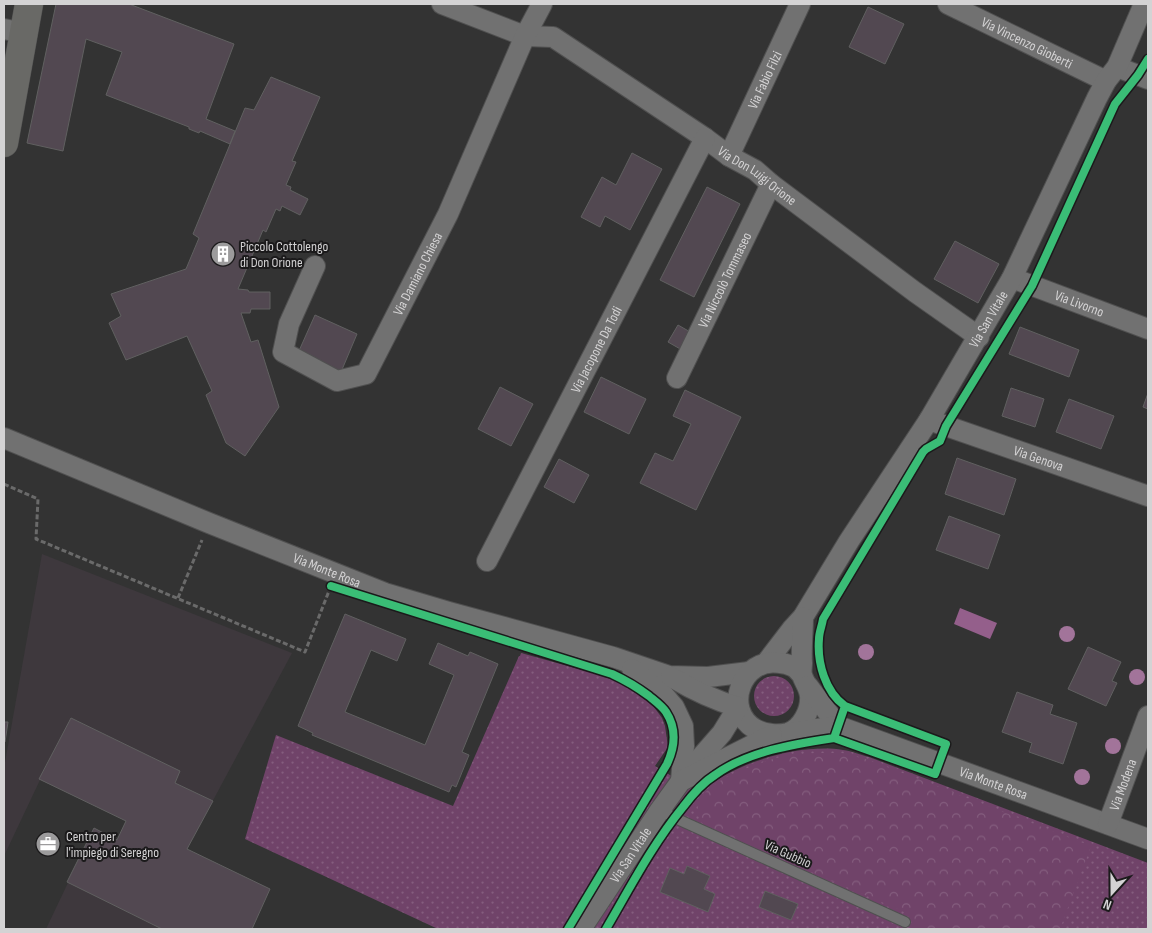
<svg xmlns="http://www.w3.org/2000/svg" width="1152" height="933" font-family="'Sofia Sans Condensed',sans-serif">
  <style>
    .built { fill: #3e383d }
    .green { fill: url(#green-dots) }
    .forest { fill: url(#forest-crowns) }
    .water { fill: #945f8b }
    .building { fill: #524851; stroke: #606060 }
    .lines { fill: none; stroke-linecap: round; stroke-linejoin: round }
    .lane-casing { stroke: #505050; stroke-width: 12 }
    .street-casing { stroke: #505050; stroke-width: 22 }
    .secondary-casing { stroke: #505050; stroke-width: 29 }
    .path { stroke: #6a6a6a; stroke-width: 3; stroke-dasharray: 5 2.5; stroke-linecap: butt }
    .lane { stroke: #717171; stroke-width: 10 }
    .street { stroke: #717171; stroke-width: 20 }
    .secondary { stroke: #696966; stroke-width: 28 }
    .cycleway-casing { stroke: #1b1a1b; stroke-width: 11 }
    .cycleway { stroke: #3abd76; stroke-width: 8 }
    .tree { fill: #a2749a }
    .labels { text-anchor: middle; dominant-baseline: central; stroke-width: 4; stroke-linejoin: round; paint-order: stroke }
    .street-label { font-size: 14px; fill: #d4d3d4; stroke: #1b1a1b }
    .poi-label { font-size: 14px; fill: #d4d3d4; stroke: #1b1a1b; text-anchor: start }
  </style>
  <defs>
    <pattern id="green-dots" width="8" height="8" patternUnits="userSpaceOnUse" patternTransform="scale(1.25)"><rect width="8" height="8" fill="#704369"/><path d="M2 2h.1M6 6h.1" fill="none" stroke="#845d7e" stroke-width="1.8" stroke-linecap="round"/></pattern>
    <pattern id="forest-crowns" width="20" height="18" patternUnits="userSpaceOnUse" patternTransform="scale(1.25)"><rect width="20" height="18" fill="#704369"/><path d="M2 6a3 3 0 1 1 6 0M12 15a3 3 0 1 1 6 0" fill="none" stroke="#845d7e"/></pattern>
  </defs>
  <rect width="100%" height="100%" fill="#333"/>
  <path class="built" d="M42,554L292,653L187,849L270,889L252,929H46L94,828L117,840L126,821L40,780L4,856V768Z"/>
  <path class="green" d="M521,653L611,678L626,685L651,703L662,718L665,726L668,747L655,766L700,793C732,763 800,743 843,750C852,751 861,755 869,757L1148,863V929H438L245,839L276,735L453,806L519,656H520Z
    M754 696a20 20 0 1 1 40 0a20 20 0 1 1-40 0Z"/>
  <path class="forest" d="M815,753H842L869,760L1091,846L1060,929H909L914,916L708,828C706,826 701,823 700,820C699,819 698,814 698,812C693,783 759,763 780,757C791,755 803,754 815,753Z"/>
  <path class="water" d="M960,608L997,623L990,639L954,624Z"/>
  <path class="building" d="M56,4H129L234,44L206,119L235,131L230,144L200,131L199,133L189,129V127L106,95L122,52L86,39L63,151L27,143Z
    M868,7L904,24L885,64L849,47Z
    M271,77L320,97L292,161L296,162L286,185L291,187L290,190L308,199L300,215L282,206L280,211L276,209L266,232L263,230L238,289L248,290L249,292H270V309H251L250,313H241L251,342L258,340L279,407L245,456L226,443L206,395L212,391L187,336L126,360L109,323L121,316L111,294L186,269L199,238L193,234L245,108L254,110Z
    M632,153L662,169L630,230L605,216L600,227L581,217L602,177L616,185Z
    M707,187L740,204L694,297L660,280Z
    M955,241L999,264L978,303L934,279Z
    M315,315L357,334L341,372L298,353Z
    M678,325L692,333L682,350L668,342Z
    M1020,327L1079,350L1069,377L1009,354Z
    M601,377L646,399L629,434L584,412Z
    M500,387L533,404L511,446L478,429Z
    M1011,388L1044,399L1035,427L1002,416Z
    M685,390L741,417L696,510L640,483L655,453L673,461L691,424L673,416Z
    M1148,393V409L1143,407Z
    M1069,399L1114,416L1101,449L1056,432Z
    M957,458L1016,479L1004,515L945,494Z
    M559,459L589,475L574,503L544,487Z
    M949,516L1000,535L988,569L936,550Z
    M345,614L406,639L397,661L371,650L345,712L425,745L454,675L429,664L438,643L468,656L470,652L498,664L462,752L469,755L456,787L452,785L449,792L312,735L313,733L298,726Z
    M1088,647L1121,662L1112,681L1117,683L1106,706L1068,689Z
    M1017,692L1053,705L1050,714L1077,723L1063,764L1029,752L1032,743L1002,732Z
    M71,718L180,771L175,783L213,801L187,849L270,889L252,929H162L67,882L94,828L117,840L126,821L39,779Z
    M4,722H8L5,742L4,741Z
    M687,866L710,876L704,889L715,894L708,912L660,892L670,868L684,874Z
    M765,891L798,904L791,920L759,907Z"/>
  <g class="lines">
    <defs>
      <path id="lane" d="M660,810L675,818L905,922"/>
      <g id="street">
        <path id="s1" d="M442,4L525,36L553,37L705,138L729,156L755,170L771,184L915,292L979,337"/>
        <path id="s2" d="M948,4L1106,81"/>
        <path d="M4,29L23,33"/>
        <path d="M1117,67L1148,79"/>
        <path id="s3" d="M729,156L800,4"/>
        <path id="s4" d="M315,266L289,324L283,352L337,381L366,374L448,214L525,36L542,4"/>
        <path id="s5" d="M1012,278L1148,329"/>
        <path id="s6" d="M677,378L771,184"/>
        <path id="s7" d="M929,420L1148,496"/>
        <path id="s8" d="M4,438L209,523L385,593L449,612L613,657L669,676L708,677L749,672"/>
        <path id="s9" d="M487,561L705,138"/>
        <path id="s10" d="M766,663L792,629L803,617L849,541L929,420L1012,278L1097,98L1106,81L1117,67L1144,4"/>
        <path d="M632,669L662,693L674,707L683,726L684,746L681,781"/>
        <path d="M802,675C800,673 797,669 794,667C790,665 784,663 779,663C742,657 722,709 755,729C761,732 766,734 773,734C778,735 783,734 788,733C802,728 811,710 810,696C809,687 804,682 802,675C801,671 802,667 802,663C801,648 803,633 803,617"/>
        <path d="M671,677C693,690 713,700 738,707L722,733L687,773"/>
        <path d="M808,686L838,726"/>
        <path id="s11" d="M789,733L838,726L1148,839"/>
        <path id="s12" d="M1108,824L1148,716"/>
        <path id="s13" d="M581,929L660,810L681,781L772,735"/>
      </g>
      <path id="secondary" d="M4,143L29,4"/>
    </defs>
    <use href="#lane" class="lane-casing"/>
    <use href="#street" class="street-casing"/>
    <use href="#secondary" class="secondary-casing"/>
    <path class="path" d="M4,484L38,499L36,539L305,652L329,591
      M178,598L202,540"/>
    <use href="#lane" class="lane"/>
    <use href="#street" class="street"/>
    <use href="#secondary" class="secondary"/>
    <defs>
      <path id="cycleway" d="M331,586L612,674C625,680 637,687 649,696C655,701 662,706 666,712C677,729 675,747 667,764L568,929
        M834,738L935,774L946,744L845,706C825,692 817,662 819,639C819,632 822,626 823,619L923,452L926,449L940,441L946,426L1032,286L1115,104L1138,75L1148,59
        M606,929C630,888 652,845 683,807C692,795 702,783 715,775C748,751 795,744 834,738L845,706"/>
    </defs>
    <use href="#cycleway" class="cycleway-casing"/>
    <use href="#cycleway" class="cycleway"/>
  </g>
  <g class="tree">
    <circle cx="1067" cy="634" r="8"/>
    <circle cx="866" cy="652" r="8"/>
    <circle cx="1137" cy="677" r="8"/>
    <circle cx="1113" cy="746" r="8"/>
    <circle cx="1082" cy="777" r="8"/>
  </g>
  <defs>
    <symbol id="building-disc" viewBox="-11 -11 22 22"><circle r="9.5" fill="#9c9b9c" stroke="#1b1a1b"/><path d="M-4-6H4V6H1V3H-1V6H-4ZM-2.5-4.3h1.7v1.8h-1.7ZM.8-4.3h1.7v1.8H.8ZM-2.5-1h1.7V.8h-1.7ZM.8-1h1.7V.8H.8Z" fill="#fff"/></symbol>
    <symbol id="office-disc" viewBox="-11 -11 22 22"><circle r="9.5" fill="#9c9b9c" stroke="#1b1a1b"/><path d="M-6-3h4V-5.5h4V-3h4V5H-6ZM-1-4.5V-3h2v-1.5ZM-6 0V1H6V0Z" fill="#fff"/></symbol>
  </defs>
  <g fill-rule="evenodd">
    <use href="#building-disc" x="209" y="240" width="28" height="28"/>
    <use href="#office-disc" x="34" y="830" width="28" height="28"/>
  </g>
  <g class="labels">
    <g class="street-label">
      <text stroke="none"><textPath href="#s2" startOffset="88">Via Vincenzo Gioberti</textPath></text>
      <text stroke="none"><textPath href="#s3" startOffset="84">Via Fabio Filzi</textPath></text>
      <text stroke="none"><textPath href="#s1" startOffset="364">Via Don Luigi Orione</textPath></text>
      <text stroke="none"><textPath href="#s4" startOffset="296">Via Damiano Chiesa</textPath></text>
      <text stroke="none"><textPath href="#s6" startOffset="109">Via Niccolò Tommaseo</textPath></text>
      <text stroke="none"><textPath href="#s5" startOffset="72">Via Livorno</textPath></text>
      <text stroke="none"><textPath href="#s10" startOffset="410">Via San Vitale</textPath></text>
      <text stroke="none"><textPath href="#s9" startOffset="238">Via Jacopone Da Todi</textPath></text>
      <text stroke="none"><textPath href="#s7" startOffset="116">Via Genova</textPath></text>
      <text stroke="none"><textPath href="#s8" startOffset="349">Via Monte Rosa</textPath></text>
      <text stroke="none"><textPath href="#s11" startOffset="215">Via Monte Rosa</textPath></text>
      <text stroke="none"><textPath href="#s12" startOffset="42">Via Modena</textPath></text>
      <text stroke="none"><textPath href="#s13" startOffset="89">Via San Vitale</textPath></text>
      <text transform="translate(788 854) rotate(24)">Via Gubbio</text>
    </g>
    <g class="poi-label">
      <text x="240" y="246">Piccolo Cottolengo<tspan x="240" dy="16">di Don Orione</tspan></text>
      <text x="66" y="836">Centro per<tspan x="66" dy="16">l'impiego di Seregno</tspan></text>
    </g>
  </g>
  <rect width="1152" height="933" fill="none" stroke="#d4d3d4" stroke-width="10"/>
  <g transform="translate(1112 893) rotate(201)" stroke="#1b1a1b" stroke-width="4" paint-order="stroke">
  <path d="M0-4L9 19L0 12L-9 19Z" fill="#d4d3d4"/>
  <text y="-8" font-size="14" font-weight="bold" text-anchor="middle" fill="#d4d3d4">N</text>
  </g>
</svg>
